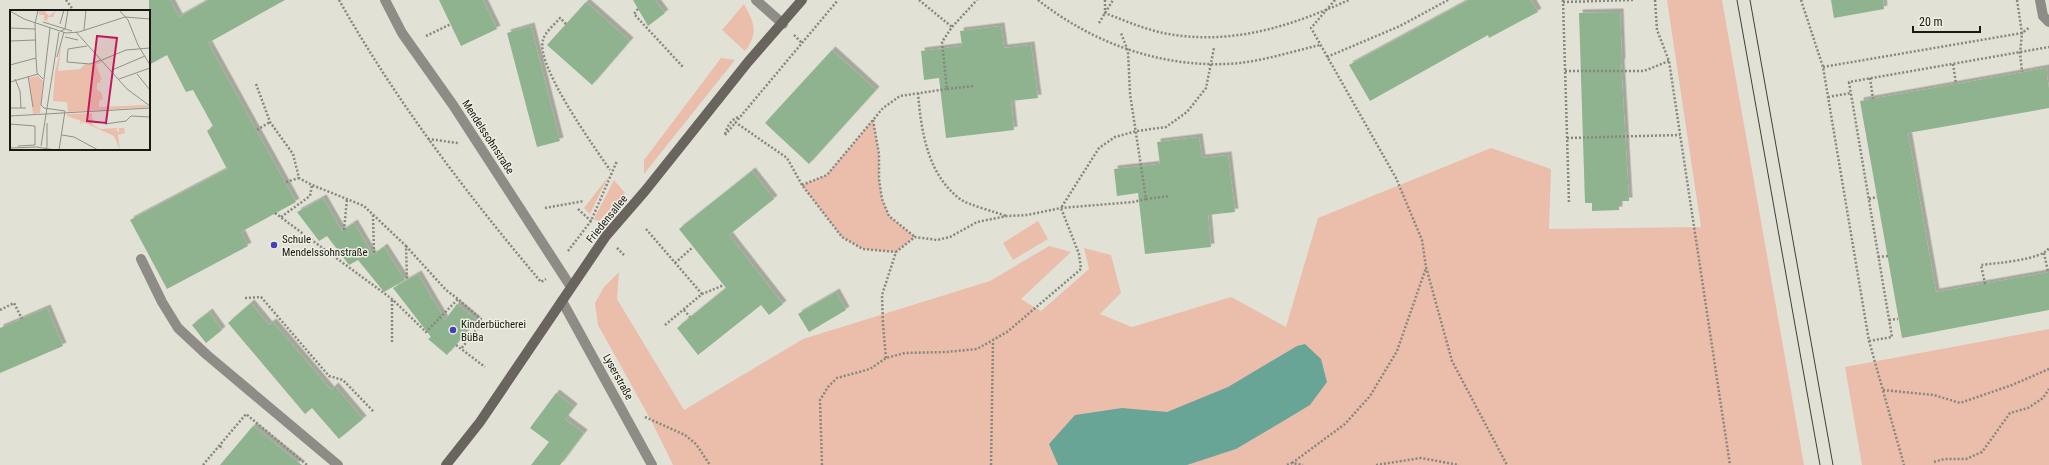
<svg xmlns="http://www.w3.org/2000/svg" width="2049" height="465" font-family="'Roboto Condensed',sans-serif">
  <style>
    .green { fill: #ebbeac }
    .water { fill: #69a597 }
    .building { fill: #8fb38e; filter: url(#shadow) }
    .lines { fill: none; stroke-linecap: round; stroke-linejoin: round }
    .path { stroke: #86877e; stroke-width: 2.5; stroke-dasharray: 2 2; stroke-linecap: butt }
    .lane { stroke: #8f8c88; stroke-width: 10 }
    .street { stroke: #8f8c88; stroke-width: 10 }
    .secondary { stroke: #69645e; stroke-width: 10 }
    .tram { stroke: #3f3f3a; stroke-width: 1 }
    .poi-dot { fill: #4640b6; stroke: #eeefe2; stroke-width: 1.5 }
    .labels { text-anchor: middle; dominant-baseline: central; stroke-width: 3; stroke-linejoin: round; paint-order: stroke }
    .street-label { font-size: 11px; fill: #181814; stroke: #eeefe2 }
    .poi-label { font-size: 11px; fill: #181814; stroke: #eeefe2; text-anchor: start }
    .inset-road { fill: none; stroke: #919188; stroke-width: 1 }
    .view { fill: #c2185b; fill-opacity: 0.15; stroke: #c2185b; stroke-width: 2 }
    .inset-edge { fill: none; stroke: #181814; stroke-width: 2 }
  </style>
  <defs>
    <filter id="shadow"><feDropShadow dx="3.5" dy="-3.5" stdDeviation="0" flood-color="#0004"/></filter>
  </defs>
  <rect width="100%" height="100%" fill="#e1e2d5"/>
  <path class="green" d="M1667,0H1722L1804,465H673L653,424L598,325L595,303L604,287L619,272L617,299L684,410L803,339L990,281L1049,246L1071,252L1021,299L1041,311L1089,269L1084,248L1111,255L1121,293L1100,314L1132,327L1231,297L1286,327L1318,218L1491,148L1551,169L1549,229L1701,227Z
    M744,4C754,22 759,33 745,51L722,30Z
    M721,58L735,60L644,174V160Z
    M873,120L879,154V179L882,199L889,216L915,237L896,252L863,249L842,237L802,185L827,175Z
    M608,177L590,214L584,208Z
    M614,180L625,193L598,222L594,219Z
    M1038,221L1048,239L1013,260L1003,243Z
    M2049,329V465H1862L1845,367Z"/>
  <path class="water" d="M1305,344L1321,359L1327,382L1310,405L1280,423L1236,449L1187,465H1058L1049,444L1075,415L1122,408L1167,412L1228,387L1297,346Z"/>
  <path class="building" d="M149,0H170L179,17L209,0H285L208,43L296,202L241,232L248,246L167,289L130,220L227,169L207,131L213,126L193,90L186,92L167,55L149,65Z
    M439,0H483L497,29L461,46Z
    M633,0H655L665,13L648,26Z
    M1469,0H1531L1538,12L1489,38L1488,35L1370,101L1349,65Z
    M1831,0H1883L1884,9L1834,18Z
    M586,2L630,41L592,85L547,45Z
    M1620,12L1622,62H1621L1629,201H1619V210L1592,211V203H1585L1579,13Z
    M531,26L560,141L537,147L507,33Z
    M1001,26L1004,48L1031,45L1038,98L1011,101L1014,130L946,138L939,78L924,80L921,51L962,46L960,31Z
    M832,50L876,90L809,164L765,123Z
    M2046,68L2049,89V108L1908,133L1936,292L2049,272V310L1902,338L1860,101Z
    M1199,137L1202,158L1228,155L1235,212L1208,215L1211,247L1145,254L1138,193L1117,196L1114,169L1160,164L1157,142Z
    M752,171L774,199L729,235L783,304L769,315L761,305L698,355L677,328L726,288L679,229Z
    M323,198L342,231L354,223L373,255L384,247L405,280L384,292L358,260L349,265L327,236L319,241L297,212Z
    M418,274L445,320L457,304L477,320L447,355L428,339L431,337L393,288Z
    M836,292L846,310L809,332L798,314Z
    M251,303L269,325L273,322L331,390L335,386L363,419L339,439L312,408L305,414L228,323Z
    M47,308L63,346L0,373V328Z
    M209,312L222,330L206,343L192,325Z
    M556,393L574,407L565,419L584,433L560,465H531L549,442L530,428Z
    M253,426L302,465H220Z"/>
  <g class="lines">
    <path class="path" d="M66,0L74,11
      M339,0C396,101 466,193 541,282L546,279
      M919,0L952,27
      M1038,0C1095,45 1167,70 1240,63C1266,60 1294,51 1320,45
      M1105,0V13C1128,22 1151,32 1175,35C1237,44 1293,25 1349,0
      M1335,0L1311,28L1396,178L1422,240L1426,267L1452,361L1507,465
      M1563,0L1569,203
      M1655,0L1657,30L1669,61L1730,465
      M1801,0L1823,67L1869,341L1904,465
      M2017,0L2022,33L2020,53L2022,72
      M1563,2L1634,0
      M638,9L634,14L683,67
      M1099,23L1113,0
      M566,24L560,18C555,24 545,32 543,40C535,65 595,148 610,170
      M794,35L802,43
      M426,36L451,24
      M1327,57L1400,26L1448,0
      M1953,64L1956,84
      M1823,67L2022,33L2030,27
      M1565,71H1644L1669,61
      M1870,78L1873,99
      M256,84L270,122L293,154L299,178L312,185L364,206L406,246L407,280
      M947,89L973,86
      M918,93C921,130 927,174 960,199C968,205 996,212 1006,216
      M1828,97L1851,93
      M873,120L879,154V179L882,199L889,216L915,237
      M735,122L787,158L802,185L842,237L863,249L896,252
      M257,130L270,122
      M725,134C727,127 731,119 739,117
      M725,135L838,0
      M1567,138L1680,135
      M428,139L458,143
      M286,182L299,178
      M802,185L827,175L883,108L900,96L947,89L942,42L952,27L977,0
      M1146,199L1170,196
      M1869,199L1877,197
      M545,208L584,201
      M578,209L592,222
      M275,213L392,299L426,332L458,299L483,321L461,349
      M373,215L374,254
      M281,217L310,196L312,185
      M646,229L702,294
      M344,230L347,199
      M406,246L446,290L458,299
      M617,248L624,255
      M568,251L591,221L617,161
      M2044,253L2048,272
      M1878,257L1888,256
      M675,263L693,247
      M1985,284L1981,265C1996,263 2042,260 2049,248
      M245,298L261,297L329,376L343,380L374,412
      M0,310L14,303L22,319
      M684,310L690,317
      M1889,320L1898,319
      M665,325L702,294L724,285
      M1869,341L1892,337L1849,82L2049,47
      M392,342V300
      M456,345L485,367
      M886,358L883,325L882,295L896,252L915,237L937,240L950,237L977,222L1007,216L1027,215L1061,208L1133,202L1146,199L1130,94L1128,51L1121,33
      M1883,390L1934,395L1960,403L2012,385L2049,369
      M645,417L685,435L696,444L710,465
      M220,446L223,449
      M1934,462L1944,459H1966L1982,452L2010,413L2028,408L2043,398L2049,389
      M1292,463L1345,424L1370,396L1397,351L1426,268
      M203,465L246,414L307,465
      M822,465L820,400L828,387L837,378L870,369L886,358L905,353L946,352L977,349L1007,332L1081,269L1079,254L1061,208L1099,148L1115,137L1137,131L1166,127L1187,112L1206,88L1214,48
      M991,465L993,341
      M1287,465L1292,463L1303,465
      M1376,465L1421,458L1459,465"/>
    <path class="lane" d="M141,259L162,302L178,328L207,355L338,465"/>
    <path class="street" d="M385,0L402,33L453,105L571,287
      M756,0L783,24
      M2040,0L2043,16L2049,22
      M562,301L652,465"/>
    <path class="secondary" d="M446,465L480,422L606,236L645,191L748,62L802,0"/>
    <path class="tram" d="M1737,0L1820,465
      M1750,0L1833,465"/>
  </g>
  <g class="poi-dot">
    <circle cx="274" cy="245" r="4"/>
    <circle cx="453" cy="330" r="4"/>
  </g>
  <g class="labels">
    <g class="street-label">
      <text transform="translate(488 137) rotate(57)">Mendelssohnstraße</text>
      <text transform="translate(607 219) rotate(-51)">Friedensallee</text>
      <text transform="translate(618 377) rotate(61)">Lyserstraße</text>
    </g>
    <g class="poi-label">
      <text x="282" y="239">Schule<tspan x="282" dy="13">Mendelssohnstraße</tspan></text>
      <text x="461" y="324">Kinderbücherei<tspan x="461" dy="13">BüBa</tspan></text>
    </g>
  </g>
  <g transform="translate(10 10)">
    <rect width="140" height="140" fill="#e1e2d5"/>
    <path d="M29,0H34L39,6L46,0L43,7H38L37,11L34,10V5H29ZM52,33L48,61L70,59L75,54L91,51L92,52L86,55L92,70L89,69L91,72L87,73V80L91,82L93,89L89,91V97L136,95L140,97L58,102L57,92L43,91L45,62ZM28,66L33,71L30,103L23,104L19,68ZM82,103L83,115L90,119L108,118L106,120L109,122V118H114L115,123L108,125L110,140L104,126L73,112L70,114L71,111L57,106V104Z" fill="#ebbeac"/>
    <path class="inset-road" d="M28,0L25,14L26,48L27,63L33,69M109,0L118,10L128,35L140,55M0,1L14,9L56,23L69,22L115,7L140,9M33,12L62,21M50,14L54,0M0,18L25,19M40,18L31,95L34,98L55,101L49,140M74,20L76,0M51,21L55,19L58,0M66,22L117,79L140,96M55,27L68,30M0,31L25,30M77,36L58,39L57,52L80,54L91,50M47,47L54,22M92,50L116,40L140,38M0,55L26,48M102,60L135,46M127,64L140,80M18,66L23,97M5,69L10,81L11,98M109,69L140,58M0,72L28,64M0,98H16M0,106L140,98M97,113L95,114L116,111L121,106L140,107M0,114L25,116V135L8,136M140,114V129M52,125L64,127L88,140M31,136L49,22M0,138L27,137L45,140M34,140L37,137V113"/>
    <path class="view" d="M87,26L107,28L96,113L77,111Z"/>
    <rect width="140" height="140" class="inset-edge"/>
  </g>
  <path d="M1913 26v6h67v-6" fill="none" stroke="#181814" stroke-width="2"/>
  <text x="1919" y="26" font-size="12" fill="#181814" stroke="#eeefe2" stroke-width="3" paint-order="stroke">20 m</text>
</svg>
